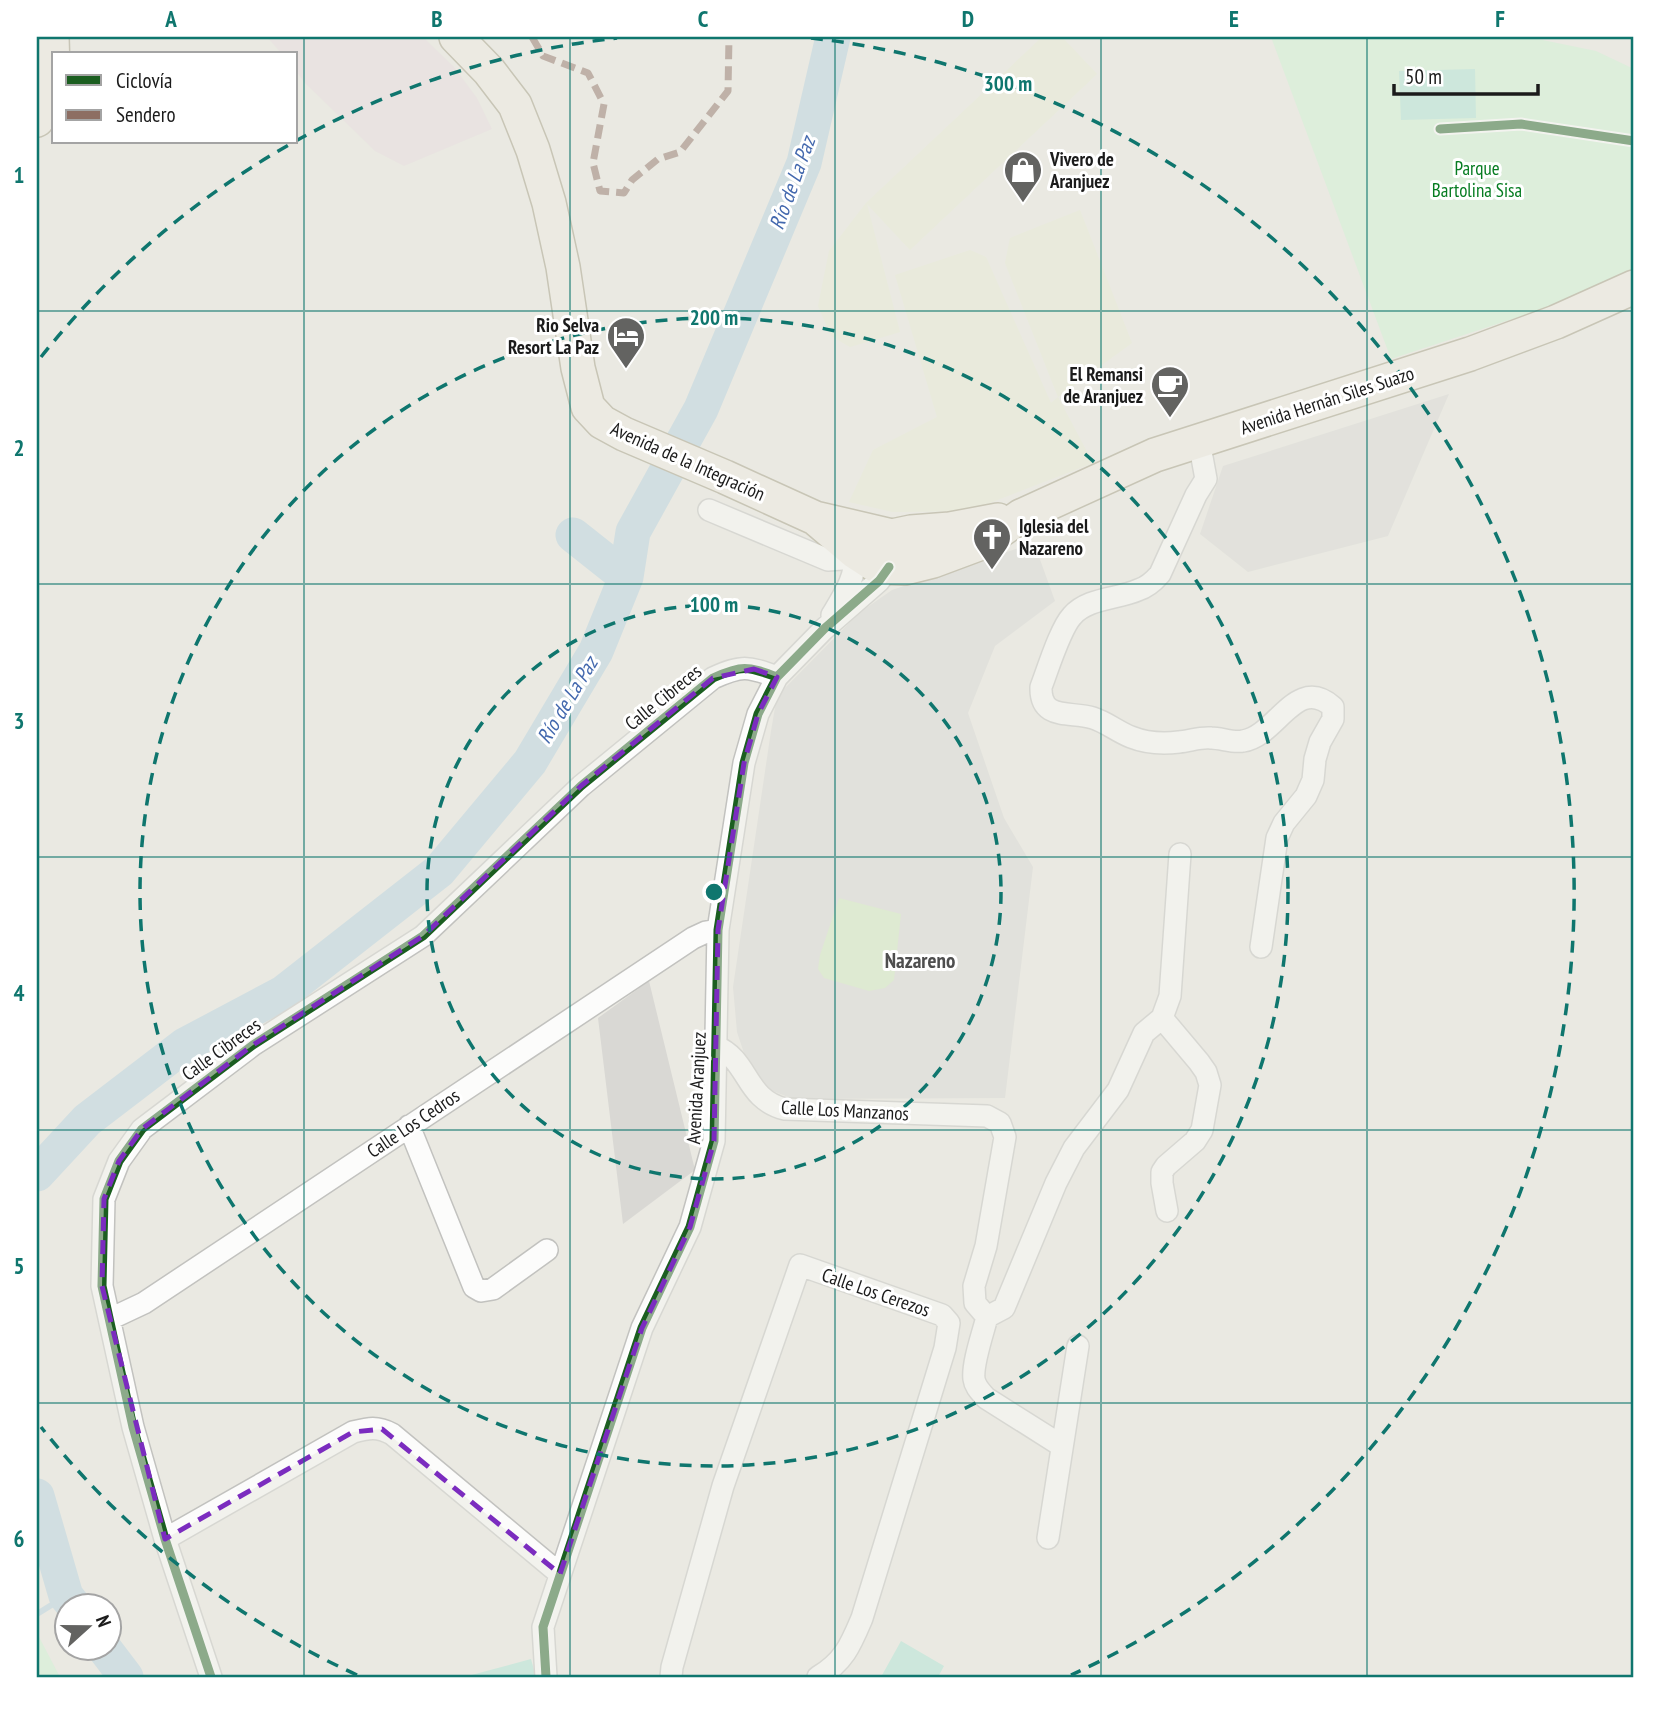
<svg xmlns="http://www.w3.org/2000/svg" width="1671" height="1714" font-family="'PT Sans Narrow',sans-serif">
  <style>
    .residential { fill: #d9d8d4 }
    .industrial { fill: #e8dce0 }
    .religious { fill: #d8d7d4 }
    .farmland { fill: #e8ecd4 }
    .grass { fill: #d0eabe }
    .park { fill: #cef3d3 }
    .pitch { fill: #abe5d4 }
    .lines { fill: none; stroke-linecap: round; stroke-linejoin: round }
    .stream { stroke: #b4d0df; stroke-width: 6 }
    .river { stroke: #b4d0df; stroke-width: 35 }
    .street-casing { stroke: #c2c2bf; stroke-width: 24 }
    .primary-casing { stroke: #a09a80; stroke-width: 36 }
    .street { stroke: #fcfcfb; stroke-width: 21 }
    .primary { stroke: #f0ece2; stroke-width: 33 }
    .quiet { stroke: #8d6e63; stroke-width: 7; stroke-dasharray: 14 7; stroke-linecap: butt }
    .cycleway-casing { stroke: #fff; stroke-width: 13 }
    .cycleway { stroke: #1b5e20; stroke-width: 9 }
    .marked { fill: none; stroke: #7b2cbf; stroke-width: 5; stroke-dasharray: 14 9; stroke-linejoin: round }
    .grid { fill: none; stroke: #0f766e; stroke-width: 2; stroke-opacity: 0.55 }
    .ring { fill: none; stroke: #0f766e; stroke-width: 3.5; stroke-dasharray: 12 9 }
    .labels { text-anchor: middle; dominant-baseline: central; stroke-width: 6; stroke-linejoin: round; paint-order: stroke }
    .poi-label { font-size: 19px; font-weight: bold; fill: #1b1b1b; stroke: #fff; text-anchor: start }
    .park-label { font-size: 19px; fill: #067c21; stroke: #fff }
    .street-label { font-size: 19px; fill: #1b1b1b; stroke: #fff }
    .water-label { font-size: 21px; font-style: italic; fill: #4469ae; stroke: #fff }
    .neighbourhood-label { font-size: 21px; font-weight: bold; fill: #4e4e4e; stroke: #fff }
    .centre { fill: #0f766e; stroke: #fff; stroke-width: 3.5 }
    .ring-label { font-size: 21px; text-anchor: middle; font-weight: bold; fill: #0f766e; stroke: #fff; stroke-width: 6; stroke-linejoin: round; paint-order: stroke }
    .neatline { fill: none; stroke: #0f766e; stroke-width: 2.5 }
    .grid-label { font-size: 23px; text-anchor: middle; font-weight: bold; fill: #0f766e }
  </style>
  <rect width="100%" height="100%" fill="#eae9e2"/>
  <path class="residential" d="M1449,394L1388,536L1248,572L1200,534L1223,466Z
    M649,981L695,1170L623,1224L598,1018Z"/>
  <path class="industrial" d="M267,37H423L454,67L477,98L492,129L404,166L375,151L305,83L296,71V54H282Z"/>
  <path class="religious" d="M1034,543L1055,601L995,646L968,713L1004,818L1033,867L1005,1098L793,1099L768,1089L747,1062L737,1032L733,987L771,731L777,696L859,613L892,590Z"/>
  <path class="farmland" d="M1042,37H1062L1097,74L910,250L867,204L900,332L850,347L831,336L818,306L829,251L866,203Z
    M1080,210L1132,343L1058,397L1093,463L969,511L893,512L849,502L873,450L937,417L895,275L970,250L986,257L1051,403L1058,397L1005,263L1010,238Z"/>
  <path class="grass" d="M839,898L901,914L894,980L885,988L869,991L824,978L818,969L820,955Z"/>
  <path class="park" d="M1271,37H1528L1596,51L1634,69V268L1546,308L1391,359Z
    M37,1633L60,1677H37Z"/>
  <path class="pitch" d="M1475,69L1476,118L1401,120L1399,71Z
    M901,1641L944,1666L938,1677H881Z
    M531,1659L536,1677H464Z"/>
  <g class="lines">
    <path class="stream" d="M37,1614L66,1596"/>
    <path class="river" d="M573,535L626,577
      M37,1174L87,1120L185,1045L283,993L439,871L530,762L596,651L626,577L633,532L701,409L804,163L833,37
      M37,1496L66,1596L74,1606
      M104,1648L126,1677"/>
    <defs>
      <path id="street" d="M1199,441L1206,479L1196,495L1160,574C1154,581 1148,587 1138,590C1118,599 1087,598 1072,616C1060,629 1048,669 1041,687C1040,721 1070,711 1093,718C1106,722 1118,732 1131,737C1146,743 1163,744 1179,742C1190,741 1200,737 1211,738C1221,738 1233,743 1243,741C1277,736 1296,674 1333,707V719L1320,742L1315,759L1313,780L1306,796L1284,823L1277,838L1261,947
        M709,510L828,560L842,559L855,552C857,576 844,595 832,615
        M1162,1018L1199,1062L1206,1072L1210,1085L1202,1130L1195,1141L1166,1166L1162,1172V1183L1167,1211
        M715,1046C750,1060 744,1099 785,1109L987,1116L1000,1123L1005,1137L986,1246L974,1286L975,1303L987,1317L1004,1308L1056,1183L1074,1148L1118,1090L1144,1033L1162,1018L1170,996L1180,854
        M409,1126L474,1287L481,1291L493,1289L547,1250
        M987,1317C983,1333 972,1364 974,1379C975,1387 981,1392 986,1398L1062,1446
        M110,1319L144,1303L693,938L706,932L718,930
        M1048,1538L1078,1346
        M165,1539L353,1432C369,1428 377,1426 392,1434L560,1574
        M211,1677L165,1539L133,1427L102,1286L104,1199L119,1161L142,1129L253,1045L423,936L581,786L713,678C742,665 747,666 777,677
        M546,1677L543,1627L642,1328L690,1227L714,1141L718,930L744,763L758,714L777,677L824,629L879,581L889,567
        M671,1677L672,1667L723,1486L800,1265L942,1315L949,1323L945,1348L862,1618C851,1644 844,1662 818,1677"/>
      <path id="primary" d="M456,37L489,71L515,105L533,150L549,203L563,267L578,368L588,407L602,422L624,434L725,477L815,518L892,536C904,546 903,560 889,567
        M37,120L48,101L53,71L52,37
        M815,518L855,552L878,567L905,568L933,561L984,542L1021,516L1155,455L1470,354L1556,322L1634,287
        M892,536L911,532L950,529L998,520"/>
    </defs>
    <use href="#street" class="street-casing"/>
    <use href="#primary" class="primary-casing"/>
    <use href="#street" class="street"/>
    <use href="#primary" class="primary"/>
    <path class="quiet" d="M532,37L543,56L588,73L604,104L593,163L600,191L624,193L632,180L658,159L680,152L728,91L729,37"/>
    <defs>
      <path id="cycleway" d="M1440,129L1521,124L1634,141
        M211,1677L165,1539L133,1427L102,1286L104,1199L119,1161L142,1129L253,1045L423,936L581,786L713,678C742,665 747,666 777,677
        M546,1677L543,1627L642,1328L690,1227L714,1141L718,930L744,763L758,714L777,677L824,629L879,581L889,567"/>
    </defs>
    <use href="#cycleway" class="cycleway-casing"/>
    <use href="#cycleway" class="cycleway"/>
  </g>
  <path d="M0 0H1671V1714H0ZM754,669L777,677L758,714L744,763L718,930L714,1141L690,1227L642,1328L560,1574L382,1429L353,1432L165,1539L102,1286L104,1199L119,1161L142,1129L253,1045L423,936L581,786L713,678Z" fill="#eae9e2" fill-opacity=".55" fill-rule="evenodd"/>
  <path class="marked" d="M754,669L777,677L758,714L744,763L718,930L714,1141L690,1227L642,1328L560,1574L382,1429L353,1432L165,1539L102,1286L104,1199L119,1161L142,1129L253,1045L423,936L581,786L713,678Z"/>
  <path class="grid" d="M304,37V1677M570,37V1677M835,37V1677M1101,37V1677M1367,37V1677M37,311H1634M37,584H1634M37,857H1634M37,1130H1634M37,1403H1634"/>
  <g class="ring">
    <circle cx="714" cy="892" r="287"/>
    <circle cx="714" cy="892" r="574"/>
    <path d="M357 1675A860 860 0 0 1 41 1427M41 357A860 860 0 0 1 617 38M811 38A860 860 0 0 1 1071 1675"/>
  </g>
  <defs>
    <symbol id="shop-pin" viewBox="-11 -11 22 30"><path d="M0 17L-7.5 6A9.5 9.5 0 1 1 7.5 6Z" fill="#636361" stroke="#fff"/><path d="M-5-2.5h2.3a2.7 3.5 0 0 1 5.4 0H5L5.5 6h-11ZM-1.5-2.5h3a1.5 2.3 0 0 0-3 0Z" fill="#fff"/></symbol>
    <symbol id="hotel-pin" viewBox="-11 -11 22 30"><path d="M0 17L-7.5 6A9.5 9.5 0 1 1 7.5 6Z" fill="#636361" stroke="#fff"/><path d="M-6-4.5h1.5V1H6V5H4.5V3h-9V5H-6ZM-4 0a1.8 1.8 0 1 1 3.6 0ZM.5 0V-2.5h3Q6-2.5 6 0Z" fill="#fff"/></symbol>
    <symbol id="cafe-pin" viewBox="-11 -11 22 30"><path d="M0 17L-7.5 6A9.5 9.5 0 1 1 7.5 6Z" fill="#636361" stroke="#fff"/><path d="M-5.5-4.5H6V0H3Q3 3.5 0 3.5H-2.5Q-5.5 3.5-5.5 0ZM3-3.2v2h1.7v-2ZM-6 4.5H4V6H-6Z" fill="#fff"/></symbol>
    <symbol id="church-pin" viewBox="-11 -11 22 30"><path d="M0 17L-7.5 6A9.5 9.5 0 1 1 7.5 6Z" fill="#636361" stroke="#fff"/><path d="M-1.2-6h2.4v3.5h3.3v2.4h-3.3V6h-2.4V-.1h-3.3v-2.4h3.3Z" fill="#fff"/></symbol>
  </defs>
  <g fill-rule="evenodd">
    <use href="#shop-pin" x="1001" y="148" width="44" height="60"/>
    <use href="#hotel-pin" x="604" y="314" width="44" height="60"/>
    <use href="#cafe-pin" x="1148" y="363" width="44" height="60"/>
    <use href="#church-pin" x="970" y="515" width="44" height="60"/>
  </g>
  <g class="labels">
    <g class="poi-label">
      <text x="1050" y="159">Vivero de<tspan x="1050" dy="22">Aranjuez</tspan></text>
      <text x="599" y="325" text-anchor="end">Rio Selva<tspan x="599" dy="22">Resort La Paz</tspan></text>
      <text x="1143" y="374" text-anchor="end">El Remansi<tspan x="1143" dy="22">de Aranjuez</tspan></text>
      <text x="1019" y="526">Iglesia del<tspan x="1019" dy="22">Nazareno</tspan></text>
    </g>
    <g class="park-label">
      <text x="1477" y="168">Parque<tspan x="1477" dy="22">Bartolina Sisa</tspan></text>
    </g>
    <g class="street-label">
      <text transform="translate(1327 400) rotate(-18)">Avenida Hernán Siles Suazo</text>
      <text transform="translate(688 461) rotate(24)">Avenida de la Integración</text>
      <text transform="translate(663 697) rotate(-39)">Calle Cibreces</text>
      <text transform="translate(221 1049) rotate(-36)">Calle Cibreces</text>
      <text transform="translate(696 1088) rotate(-87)">Avenida Aranjuez</text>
      <text transform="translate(845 1110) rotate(3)">Calle Los Manzanos</text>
      <text transform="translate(413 1123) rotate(-34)">Calle Los Cedros</text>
      <text transform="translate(876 1292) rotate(19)">Calle Los Cerezos</text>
    </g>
    <g class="water-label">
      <text transform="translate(792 183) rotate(-70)">Río de La Paz</text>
      <text transform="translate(567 700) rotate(-59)">Río de La Paz</text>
    </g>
    <g class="neighbourhood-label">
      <text x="920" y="960">Nazareno</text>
    </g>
  </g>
  <circle cx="714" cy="892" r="10" class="centre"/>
  <g class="ring-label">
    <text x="1008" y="91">300 m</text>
    <text x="714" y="325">200 m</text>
    <text x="714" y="612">100 m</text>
  </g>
  <rect width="1671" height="1714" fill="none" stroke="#ffffff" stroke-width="77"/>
  <rect x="52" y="52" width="245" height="91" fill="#ffffff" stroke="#a4a4a4" stroke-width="2"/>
  <rect x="66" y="75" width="35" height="10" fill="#1b5e20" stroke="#a4a4a4" stroke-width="2"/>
  <text x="116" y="88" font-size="21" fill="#1b1b1b">Ciclovía</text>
  <rect x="66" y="110" width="35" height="10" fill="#8d6e63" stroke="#a4a4a4" stroke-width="2"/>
  <text x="116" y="122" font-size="21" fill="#1b1b1b">Sendero</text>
  <g transform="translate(88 1627) rotate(69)"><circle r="33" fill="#ffffff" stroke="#a4a4a4" stroke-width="2"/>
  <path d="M0-5L12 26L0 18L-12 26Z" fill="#636361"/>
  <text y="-10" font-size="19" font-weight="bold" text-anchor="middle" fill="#1b1b1b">N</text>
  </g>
  <path d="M1394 84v10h144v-10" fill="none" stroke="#1b1b1b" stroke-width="3.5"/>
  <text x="1405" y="84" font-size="21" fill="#1b1b1b" stroke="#ffffff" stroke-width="5" paint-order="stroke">50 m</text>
  <rect x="38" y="38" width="1594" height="1638" class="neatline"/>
  <g class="grid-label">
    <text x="171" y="27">A</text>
    <text x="437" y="27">B</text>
    <text x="703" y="27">C</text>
    <text x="968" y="27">D</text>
    <text x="1234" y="27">E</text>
    <text x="1500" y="27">F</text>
    <text x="19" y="183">1</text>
    <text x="19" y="456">2</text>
    <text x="19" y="729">3</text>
    <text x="19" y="1001">4</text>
    <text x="19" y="1274">5</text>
    <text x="19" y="1547">6</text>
  </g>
</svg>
